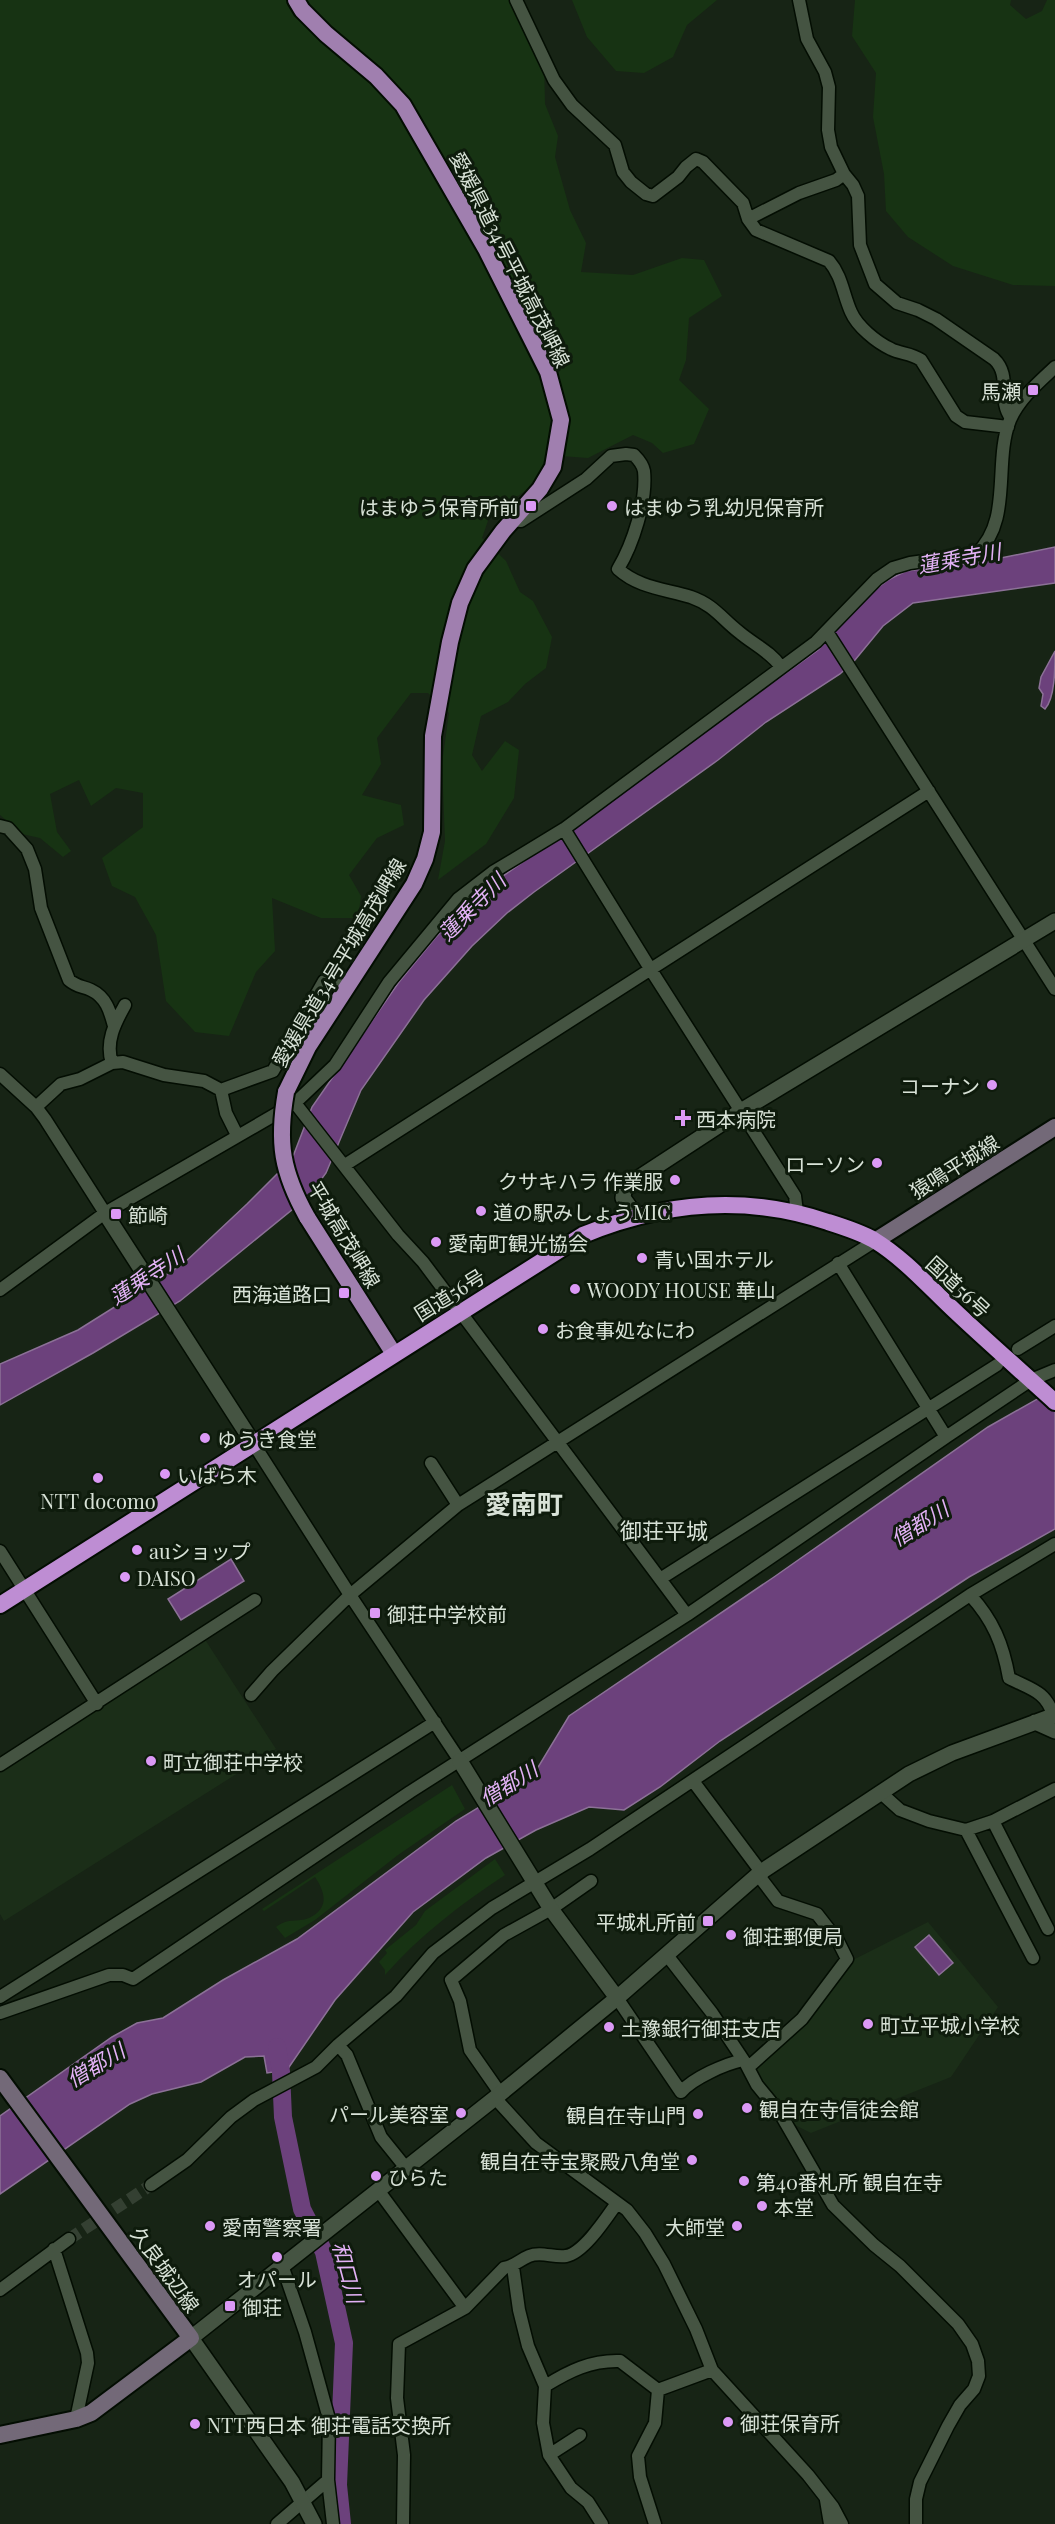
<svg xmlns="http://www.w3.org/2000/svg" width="1055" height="2524" font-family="'Playfair Display','Noto Sans JP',serif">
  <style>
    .built { fill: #1b2e18 }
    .green { fill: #173313 }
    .water { fill: #6c417c; stroke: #8c7197; stroke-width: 1.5 }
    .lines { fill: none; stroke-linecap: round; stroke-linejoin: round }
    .river { stroke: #6c417c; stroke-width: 18 }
    .minor-tunnel { stroke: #344032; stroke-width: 12; stroke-dasharray: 12 6; stroke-linecap: butt }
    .minor-casing { stroke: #030d02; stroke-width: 15 }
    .tertiary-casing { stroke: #030d02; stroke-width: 18 }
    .secondary-casing { stroke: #030d02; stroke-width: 20 }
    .primary-casing { stroke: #030d02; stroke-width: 20 }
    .trunk-casing { stroke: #030d02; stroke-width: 20 }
    .minor { stroke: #455442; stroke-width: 12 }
    .tertiary { stroke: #455442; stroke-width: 15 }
    .secondary { stroke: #736978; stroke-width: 16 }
    .primary { stroke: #a07faf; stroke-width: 16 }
    .trunk { stroke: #be8dd3; stroke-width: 16 }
    .primary-bridge-casing { stroke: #030d02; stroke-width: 20; stroke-linecap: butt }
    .primary-bridge { stroke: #a07faf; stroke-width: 16 }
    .poi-dot { fill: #db99f5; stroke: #0e1b0c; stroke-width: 2 }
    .labels { text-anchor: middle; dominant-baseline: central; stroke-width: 6; stroke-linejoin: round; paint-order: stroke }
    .street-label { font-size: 20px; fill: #d8e2d7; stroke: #0e1b0c }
    .poi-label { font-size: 20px; fill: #d8e2d7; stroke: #0e1b0c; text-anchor: start }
    .water-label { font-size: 21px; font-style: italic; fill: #e2b1f5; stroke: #0e1b0c }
    .quarter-label { font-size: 22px; fill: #d8e2d7; stroke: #0e1b0c }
    .district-label { font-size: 26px; font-weight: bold; fill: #d8e2d7; stroke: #0e1b0c }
  </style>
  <rect width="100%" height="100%" fill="#172415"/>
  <path class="built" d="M204,1638L276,1749L4,1921L0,1914V1767Z
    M928,1922L998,2007L951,2077L811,2133L791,2123L754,2071L755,2065L792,2036L847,1963Z"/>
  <path class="green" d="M0,0H511L544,60L545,104L558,136L555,157L570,210L586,243L581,272L633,275L682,258L704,260L722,296L689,318L686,360L679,380L709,409L694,444L663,453L652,443L633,435L588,458L547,455L534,485L490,515L482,538L506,561L520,592L533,601L552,637L546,668L525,684L508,702L481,716L472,755L482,771L505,741L519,750L514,798L486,844L438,880L445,841L442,763L449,713L428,693H411L377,738L381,764L362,795L401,805L404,825L377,838L349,875L361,896L358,918H321L272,898L275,951L256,972L229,1036L195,1032L166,1001L156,935L135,897L112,886L102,858L143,827V793L116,788L91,806L79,780L50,794L57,832L71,851L63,857L40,838L22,834L0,815Z
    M572,0H717L687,25L673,57L644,73L616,71L587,37Z
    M855,0H1011L1010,5L1026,19L1042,11L1047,0H1055V286L1013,285L953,266L908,237L886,211L884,174L873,117L876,73L852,36Z
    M452,1785L465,1809L398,1855L315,1920L285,1938L276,1927C289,1917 297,1923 309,1918C330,1908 325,1892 315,1877L264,1911L262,1909Z
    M495,1859L505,1875C461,1904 420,1935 385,1975V1970L379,1962L387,1953L385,1950L416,1925L425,1911Z"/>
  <path class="water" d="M1055,547V583L913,603L883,626L855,660L840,674L766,722L718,760L534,892L507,913L472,946L424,1000L361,1090L326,1173L309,1196L180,1301L93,1353L0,1405V1364L78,1330L183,1264L247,1204L292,1159L312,1107L399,982L435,938L478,894L818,650L868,595L888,580L906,571L981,562Z
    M1055,651C1055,669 1055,698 1045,709L1041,706L1043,694L1039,688L1041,677Z
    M1055,1389V1529L969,1577L720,1741L660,1787L624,1810L589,1807L536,1830L486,1858L413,1912L335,2000L287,2070L267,2073L264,2056L245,2057L201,2082L152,2094L130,2104L0,2194V2116L112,2037L137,2023L163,2018L223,1980L297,1939L456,1821L534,1774L569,1716L774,1577L988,1427Z
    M231,1559L244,1581L181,1620L168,1599Z
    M929,1935L953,1963L939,1975L915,1947Z"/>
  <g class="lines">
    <path class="river" d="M277,2047L281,2072L283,2117L302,2209L324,2252L344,2343L338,2485L342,2524"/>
    <path class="minor-tunnel" d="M69,2239L151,2185"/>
    <defs>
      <path id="minor" d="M516,0L554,80L572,105L615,145L623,172L631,182L646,194L653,196L678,177L686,167L696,159L703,162L743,203L748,219L756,230L829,261C842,276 843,294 851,312C857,326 876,342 891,349C901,354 911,353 921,360L956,416L965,422L1008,427
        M799,0L807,39L825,72L829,87L828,130L831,147L844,174L853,185L858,196L860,245L875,284L897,303L918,310L936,319L994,359C1012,376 997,399 1011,418
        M748,219L799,193L836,180L844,174
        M513,520L521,521L586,479L611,456L626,454L634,455C639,460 643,465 644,471C647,501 633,544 618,569C639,588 665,589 691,597C714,605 722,619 739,632C753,644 771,652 781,667
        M827,632L1055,989
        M0,826L8,828L27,849L35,869L41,908L69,980C77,987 82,986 91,990C106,997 110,1011 114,1026
        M564,829L651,970L795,1196L797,1212
        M112,1063C105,1042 115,1023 125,1005
        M0,1074L36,1107L45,1119L105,1213
        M221,1090L273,1071L324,981L343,979
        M295,1103L398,1235L423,1262L687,1615
        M36,1107L61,1084L80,1079L112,1063L123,1062L164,1075L204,1081L221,1090L226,1113L237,1135
        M345,1165L929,791
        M0,1290L105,1213L295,1103L335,1065L389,982L458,899L493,872L564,829L816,642L877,579L893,568L910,563L976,554C1013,521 993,462 1010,420C1019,399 1038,383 1055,367
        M1018,1349L1055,1326
        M946,1437L1031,1380L1055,1370
        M253,1443L350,1595L460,1761
        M431,1463L458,1505
        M0,1551L97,1704
        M660,1579L997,1365
        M970,1595C993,1620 1003,1644 1009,1678C1030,1689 1046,1691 1053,1715
        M251,1695L272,1671L350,1595L458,1505L875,1241
        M0,1765L255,1600
        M693,1781L761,1872L762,1880L778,1901L817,1914L838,1941L847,1959L802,2019L752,2064H746
        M880,1792L900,1810L929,1821L966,1830L993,1821L1055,1789
        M993,1821L1048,1929
        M966,1830L1033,1958
        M666,1954L712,2013L746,2064L757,2085L780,2113L833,2205L874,2245L900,2266L958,2324L972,2344L978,2361L979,2376L974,2389L960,2405L948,2426L920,2482L916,2499V2524
        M0,1997L435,1722
        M617,1998L681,2092C693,2078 725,2064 743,2060
        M0,2013L109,1975H123L133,1979L410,1792L687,1615L946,1437L838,1263
        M338,2045L347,2055L381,2137L406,2168
        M500,2093L470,2050L460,2001L451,1980L504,1935L551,1909L591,1881
        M495,2098L536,2143L627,2210L645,2233L664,2264L696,2329L712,2370L808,2475L833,2507L842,2524
        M151,2185L187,2160L231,2117L254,2100L316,2067L338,2045L396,1996L433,1953L492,1908L590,1849L970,1595L1055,1544
        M378,2190L465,2308
        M54,2249L87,2353L88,2363L76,2419
        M282,2265L305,2332L329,2419L328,2480L333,2524
        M513,2267L519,2310L528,2346L545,2386L543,2423L549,2455
        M0,2290L69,2239
        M545,2386C569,2371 591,2360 620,2361L658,2390
        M658,2390L712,2370
        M580,2435L549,2455L571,2488L588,2502L602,2524
        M826,2500L830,2524
        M277,2524L328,2480
        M403,2524L404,2455L397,2398L399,2344L465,2308L504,2268C515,2266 519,2260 529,2256C541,2251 554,2258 566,2256C584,2253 607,2217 617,2203
        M655,2524L640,2477L638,2456L655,2423L658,2390"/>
      <path id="tertiary" d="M105,1213L253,1443
        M636,1216L623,1198L624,1190L640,1177L741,1111L1055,921
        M1035,1722L1055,1731
        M460,1761L551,1909L617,1998
        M314,2524L292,2482L191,2338L495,2098L617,1998L761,1872L909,1774L952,1753L1055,1715"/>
      <path id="secondary" d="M875,1241L1055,1127
        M0,2078L191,2338L91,2413L76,2419L0,2435"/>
      <path id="primary" d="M286,1092L308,1047L414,884L425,859L432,832L433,736L450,642L460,603L475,569L503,531L540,489L553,467L561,420L548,372L535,346L486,249L403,105L376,76L326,34L302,10L296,0
        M307,1217L394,1354"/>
      <path id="trunk" d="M0,1605L583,1235C663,1202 745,1194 828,1222C844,1227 860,1232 874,1240C905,1259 930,1288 957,1313C989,1343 1022,1372 1055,1402"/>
    </defs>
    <use href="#minor" class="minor-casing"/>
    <use href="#tertiary" class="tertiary-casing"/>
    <use href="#secondary" class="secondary-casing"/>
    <use href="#primary" class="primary-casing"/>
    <use href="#trunk" class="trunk-casing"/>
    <use href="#minor" class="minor"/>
    <use href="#tertiary" class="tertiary"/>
    <use href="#secondary" class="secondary"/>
    <use href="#primary" class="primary"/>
    <use href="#trunk" class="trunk"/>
    <defs>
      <path id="primary-bridge" d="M286,1092C277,1143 282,1172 307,1217"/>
    </defs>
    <use href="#primary-bridge" class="primary-bridge-casing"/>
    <use href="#primary-bridge" class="primary-bridge"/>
  </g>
  <g class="poi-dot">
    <rect x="1027" y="384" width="12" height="12" rx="3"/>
    <rect x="525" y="500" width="12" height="12" rx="3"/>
    <circle cx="612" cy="506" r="6"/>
    <circle cx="992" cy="1085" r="6"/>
    <path d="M680 1109h6v6h6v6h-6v6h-6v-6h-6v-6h6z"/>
    <circle cx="877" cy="1163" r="6"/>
    <circle cx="675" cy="1180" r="6"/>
    <circle cx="481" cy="1211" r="6"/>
    <rect x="110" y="1208" width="12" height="12" rx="3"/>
    <circle cx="436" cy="1242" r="6"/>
    <circle cx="642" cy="1258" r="6"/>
    <circle cx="575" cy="1289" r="6"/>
    <rect x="338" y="1287" width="12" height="12" rx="3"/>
    <circle cx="543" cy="1329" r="6"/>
    <circle cx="205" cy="1438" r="6"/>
    <circle cx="165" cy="1474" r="6"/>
    <circle cx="98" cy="1478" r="6"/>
    <circle cx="137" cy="1550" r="6"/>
    <circle cx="125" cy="1577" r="6"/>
    <rect x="369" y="1607" width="12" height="12" rx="3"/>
    <circle cx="151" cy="1761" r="6"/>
    <rect x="702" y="1915" width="12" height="12" rx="3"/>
    <circle cx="731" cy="1935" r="6"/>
    <circle cx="868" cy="2024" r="6"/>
    <circle cx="609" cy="2027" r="6"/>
    <circle cx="747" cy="2108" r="6"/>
    <circle cx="461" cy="2113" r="6"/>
    <circle cx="698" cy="2114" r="6"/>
    <circle cx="692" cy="2160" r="6"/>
    <circle cx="376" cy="2176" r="6"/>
    <circle cx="744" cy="2181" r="6"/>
    <circle cx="762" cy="2206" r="6"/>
    <circle cx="210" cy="2226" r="6"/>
    <circle cx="737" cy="2226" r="6"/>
    <circle cx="277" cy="2257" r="6"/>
    <rect x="224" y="2300" width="12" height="12" rx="3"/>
    <circle cx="728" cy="2422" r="6"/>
    <circle cx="195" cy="2424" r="6"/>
  </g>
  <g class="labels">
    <g class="street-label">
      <text transform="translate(511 259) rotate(63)">愛媛県道34号平城高茂岬線</text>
      <text transform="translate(338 962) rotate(-59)">愛媛県道34号平城高茂岬線</text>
      <text transform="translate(954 1166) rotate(-32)">猿鳴平城線</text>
      <text transform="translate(345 1234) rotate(59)">平城高茂岬線</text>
      <text transform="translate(959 1286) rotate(43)">国道56号</text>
      <text transform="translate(449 1294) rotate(-32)">国道56号</text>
      <text transform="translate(166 2269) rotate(54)">久良城辺線</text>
    </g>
    <g class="poi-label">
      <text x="1021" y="390" text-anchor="end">馬瀬</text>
      <text x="519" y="506" text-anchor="end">はまゆう保育所前</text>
      <text x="624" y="506">はまゆう乳幼児保育所</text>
      <text x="980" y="1085" text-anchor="end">コーナン</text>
      <text x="696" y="1118">西本病院</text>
      <text x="865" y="1163" text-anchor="end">ローソン</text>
      <text x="663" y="1180" text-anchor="end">クサキハラ 作業服</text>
      <text x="493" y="1211">道の駅みしょうMIC</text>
      <text x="128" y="1214">節崎</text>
      <text x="448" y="1242">愛南町観光協会</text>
      <text x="654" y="1258">青い国ホテル</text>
      <text x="587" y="1289">WOODY HOUSE 華山</text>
      <text x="332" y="1293" text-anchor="end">西海道路口</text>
      <text x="555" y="1329">お食事処なにわ</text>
      <text x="217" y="1438">ゆうき食堂</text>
      <text x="177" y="1474">いばら木</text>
      <text x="98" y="1500" text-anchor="middle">NTT docomo</text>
      <text x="149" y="1550">auショップ</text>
      <text x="137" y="1577">DAISO</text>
      <text x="387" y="1613">御荘中学校前</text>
      <text x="163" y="1761">町立御荘中学校</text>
      <text x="696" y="1921" text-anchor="end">平城札所前</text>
      <text x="743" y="1935">御荘郵便局</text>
      <text x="880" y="2024">町立平城小学校</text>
      <text x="621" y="2027">土豫銀行御荘支店</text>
      <text x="759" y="2108">観自在寺信徒会館</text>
      <text x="449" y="2113" text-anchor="end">パール美容室</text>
      <text x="686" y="2114" text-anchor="end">観自在寺山門</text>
      <text x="680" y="2160" text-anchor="end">観自在寺宝聚殿八角堂</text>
      <text x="388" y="2176">ひらた</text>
      <text x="756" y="2181">第40番札所 観自在寺</text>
      <text x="774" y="2206">本堂</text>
      <text x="222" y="2226">愛南警察署</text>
      <text x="725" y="2226" text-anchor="end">大師堂</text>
      <text x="277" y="2278" text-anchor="middle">オパール</text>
      <text x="242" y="2306">御荘</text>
      <text x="740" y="2422">御荘保育所</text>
      <text x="207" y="2424">NTT西日本 御荘電話交換所</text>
    </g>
    <g class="water-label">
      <text transform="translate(959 557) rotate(-10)">蓮乗寺川</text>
      <text transform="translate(471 906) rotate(-45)">蓮乗寺川</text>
      <text transform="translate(146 1275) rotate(-33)">蓮乗寺川</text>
      <text transform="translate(919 1523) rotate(-32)">僧都川</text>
      <text transform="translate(508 1783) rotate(-32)">僧都川</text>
      <text transform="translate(95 2064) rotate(-31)">僧都川</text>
      <text transform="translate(349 2272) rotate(75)">和口川</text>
    </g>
    <g class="quarter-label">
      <text x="664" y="1530">御荘平城</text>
    </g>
    <g class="district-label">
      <text x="524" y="1503">愛南町</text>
    </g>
  </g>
</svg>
